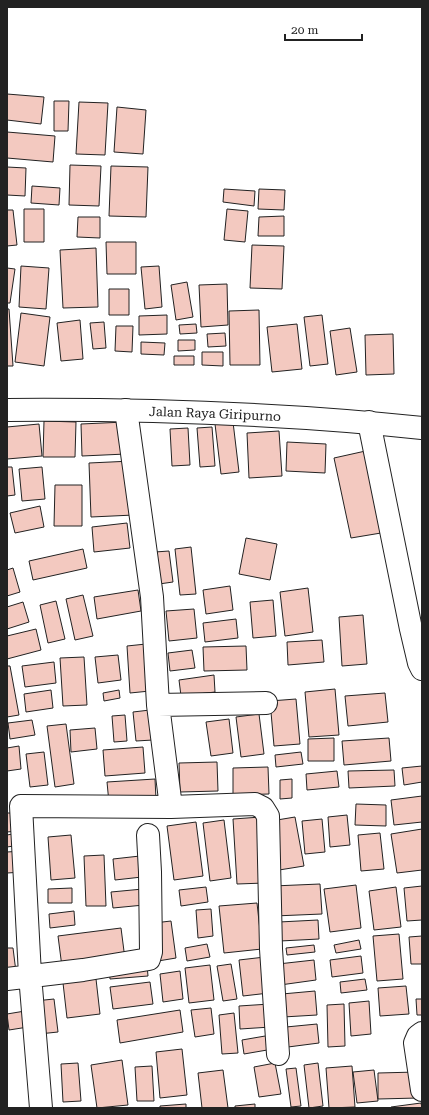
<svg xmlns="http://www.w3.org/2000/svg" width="429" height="1115" font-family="'Roboto Serif',serif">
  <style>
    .building { fill: #f3c9c0; stroke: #222 }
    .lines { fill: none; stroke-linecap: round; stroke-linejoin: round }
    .minor-casing { stroke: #222; stroke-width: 24 }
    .major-casing { stroke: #222; stroke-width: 24 }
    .minor { stroke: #fff; stroke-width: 22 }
    .major { stroke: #fff; stroke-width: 22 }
    .labels { text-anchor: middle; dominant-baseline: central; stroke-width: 3; stroke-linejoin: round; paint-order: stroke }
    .street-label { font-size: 13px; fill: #222; stroke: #fff }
  </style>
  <rect width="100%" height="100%" fill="#fff"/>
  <path class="building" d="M7,94L44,97L41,124L7,120Z
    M54,101H69L68,131H54Z
    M79,102L108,103L105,155L76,154Z
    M117,107L146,110L143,154L114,152Z
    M7,132L55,136L53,162L7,158Z
    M70,165L101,166L99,206L69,205Z
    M111,166L148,167L146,217L109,216Z
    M7,167L26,168L25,196L7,195Z
    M32,186L60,188L59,205L31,203Z
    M224,189L255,191L254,206L223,202Z
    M259,189L285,190L284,210L258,209Z
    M24,209H44V242H24Z
    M227,209L248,211L245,242L224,240Z
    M7,210H13L17,245L7,246Z
    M284,216V236H258L259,217Z
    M78,217H100V238L77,237Z
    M106,242H136V274H107Z
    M252,245L284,246L282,289L250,288Z
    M96,248L98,307L63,308L60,250Z
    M21,266L49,268L46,309L19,307Z
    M159,266L162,307L145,309L141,267Z
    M7,268L15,269L10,303H7Z
    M187,282L193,317L176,320L171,285Z
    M227,284L228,325L201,327L199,285Z
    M109,289H129V315H109Z
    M7,309H9L13,366H7Z
    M259,310L260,365H230L229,311Z
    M21,313L50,317L44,366L15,362Z
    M167,315V334L139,335V316Z
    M322,315L328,364L310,366L304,317Z
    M80,320L83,359L61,361L57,323Z
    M104,322L106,348L93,349L90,323Z
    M196,324L197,333L180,334L179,325Z
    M297,324L302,369L272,372L267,327Z
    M116,326H133L132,352L115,351Z
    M350,328L357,372L336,375L330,331Z
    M225,333L226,346L208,347L207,334Z
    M393,334L394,374L366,375L365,335Z
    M178,340H195V350L178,351Z
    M141,342L165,343L164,355L141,354Z
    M202,352H223V366L202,365Z
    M174,356H194V365H174Z
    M44,421L76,422L75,457H43Z
    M125,422L126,454L82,456L81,424Z
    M233,422L239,472L221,474L215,424Z
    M39,424L42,456L7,459V427Z
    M212,427L215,466L200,467L197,428Z
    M188,428L190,465L172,466L170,429Z
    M279,431L282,476L249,478L247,433Z
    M287,442L326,444L325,473L286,471Z
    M370,450L387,532L351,538L334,458Z
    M132,461L134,515L91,517L89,463Z
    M7,467H12L15,495L7,496Z
    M42,467L45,499L22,501L19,469Z
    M55,485H82V526H54Z
    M40,506L44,527L15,533L10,513Z
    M127,523L130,548L94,552L92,527Z
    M246,538L277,544L270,580L239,574Z
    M191,547L196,594L180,595L175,549Z
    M83,549L87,568L33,580L29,561Z
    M169,551L173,582L159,584L155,552Z
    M13,568L20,592L7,596V570Z
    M230,586L233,610L206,614L203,590Z
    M308,588L313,632L285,636L280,592Z
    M138,590L141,611L97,619L94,597Z
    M83,595L93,636L75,640L66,599Z
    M273,600L276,636L253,638L250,602Z
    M56,601L65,639L48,643L40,605Z
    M23,602L29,622L7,629V607Z
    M194,609L197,638L169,641L166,611Z
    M363,615L367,664L342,666L339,617Z
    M236,619L238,638L205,642L203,623Z
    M36,629L41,650L7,659V636Z
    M322,640L324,662L288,665L287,642Z
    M146,644L150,691L130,693L127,646Z
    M246,646L247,670L204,671L203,647Z
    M192,650L195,668L170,671L168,653Z
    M118,655L121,680L98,683L95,657Z
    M84,657L87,705L63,706L60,658Z
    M54,662L56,683L25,687L22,666Z
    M7,666H10L19,715L7,717Z
    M214,675L215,692L181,696L179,680Z
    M335,689L339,735L309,737L305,692Z
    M51,690L53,708L26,712L24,694Z
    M119,690L120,698L104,701L103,693Z
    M385,693L388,722L348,726L345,696Z
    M296,699L300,744L274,746L270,701Z
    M150,710L153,740L136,741L133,712Z
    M259,714L264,754L241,757L236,717Z
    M125,715L127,741L114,742L112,716Z
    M229,719L233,753L211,756L206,722Z
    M32,720L35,735L10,739L8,723Z
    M66,724L74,784L55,787L47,726Z
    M95,728L97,749L71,752L70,730Z
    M334,738V761H308V739Z
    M389,738L391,761L344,765L342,741Z
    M19,746L21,769L7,771V748Z
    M143,747L145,773L105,776L103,750Z
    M44,752L48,785L30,787L26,754Z
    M301,752L303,764L276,767L275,755Z
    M217,762L218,791L180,792L179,763Z
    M422,766V782L404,785L402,768Z
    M268,767L269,794L233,795V768Z
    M394,770L395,786L349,788L348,771Z
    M337,771L339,787L307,790L306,774Z
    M155,779L156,799L109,803L107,782Z
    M292,779V798L280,799V780Z
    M422,796V822L394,825L391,800Z
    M356,804L386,805V826L355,825Z
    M7,813H16L17,831L7,832Z
    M347,815L350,845L330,847L328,817Z
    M261,817L265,883L237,884L233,819Z
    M295,817L304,866L279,870L271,821Z
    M322,819L325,852L305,854L302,821Z
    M224,820L231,878L210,881L203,823Z
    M196,822L203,876L174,880L167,826Z
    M422,829V870L397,873L391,834Z
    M18,833L20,845L7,847V835Z
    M380,833L384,869L361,871L358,835Z
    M71,835L75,878L51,880L48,837Z
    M22,851L23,872L7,873V852Z
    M104,855L106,906H86L84,856Z
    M140,856L142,877L115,880L113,859Z
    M320,884L322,914L274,916L273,886Z
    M356,885L361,928L330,932L324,889Z
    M422,886V920L407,921L404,888Z
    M206,887L208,902L181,906L179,890Z
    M396,887L401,927L374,930L369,891Z
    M72,888V903H48V889Z
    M143,889L144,905L113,908L111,892Z
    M257,903L262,949L224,953L219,906Z
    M211,909L213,936L198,938L196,910Z
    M74,911L75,925L50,928L49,914Z
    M318,920L319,939L280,941L279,922Z
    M171,921L176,958L158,961L154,923Z
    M121,928L125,959L62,967L58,936Z
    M399,934L403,979L377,981L373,936Z
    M422,936V964H411L409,937Z
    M359,940L361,949L336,953L334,945Z
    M207,944L210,957L187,961L185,948Z
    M314,945L315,952L287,955L286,948Z
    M7,948H13L16,972L7,973Z
    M361,956L363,973L332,977L330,960Z
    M265,957L269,993L243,996L239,960Z
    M314,960L316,980L280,985L278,964Z
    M231,964L237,999L223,1001L217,966Z
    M147,965L148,976L110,979L109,968Z
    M210,965L214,1000L189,1003L185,968Z
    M180,971L183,999L163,1002L160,974Z
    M96,979L100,1014L67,1018L63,983Z
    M365,979L367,990L341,993L340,982Z
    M150,982L153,1004L113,1009L110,987Z
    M406,986L409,1014L380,1016L378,988Z
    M315,991L317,1015L283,1017L282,994Z
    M54,999L58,1032L39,1034L35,1001Z
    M416,999H422V1015H417Z
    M369,1001L371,1034L351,1036L349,1003Z
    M270,1004L271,1027L240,1029L239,1006Z
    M344,1004L345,1046L328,1047L327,1005Z
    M211,1008L214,1034L195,1037L191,1010Z
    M180,1010L183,1032L120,1043L117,1020Z
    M25,1011L28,1027L9,1030L7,1014Z
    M234,1013L238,1053L222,1054L219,1015Z
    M317,1024L319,1043L288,1047L286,1027Z
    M271,1035L273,1049L244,1054L242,1040Z
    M182,1049L187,1095L160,1098L156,1052Z
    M122,1060L128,1105L97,1108L91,1065Z
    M78,1063L81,1101L63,1102L61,1064Z
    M275,1063L281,1094L259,1097L254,1067Z
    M318,1063L323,1106L309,1108L304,1065Z
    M152,1066L154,1101H137L135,1067Z
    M352,1066L355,1107L329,1108L326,1068Z
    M296,1068L301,1106L291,1107L286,1069Z
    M223,1070L228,1108H202L198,1073Z
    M374,1070L378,1101L357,1103L353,1072Z
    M417,1072L418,1098L378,1099V1073Z
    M421,1103L422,1108H391V1107Z
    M186,1104V1108H160V1106Z
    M255,1104V1108H235V1106Z"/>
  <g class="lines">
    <defs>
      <path id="minor" d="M126,410L152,597L158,705L171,807
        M369,422L411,629L419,663L422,669
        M158,705L266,703
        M7,979L83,970L149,959L151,952L150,872L148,835
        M422,1033L418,1036L415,1043L422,1090
        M41,1108L30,975L21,806L171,807L255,804L263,808L268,816L271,949L278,1054"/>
      <g id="major">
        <path id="s1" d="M7,410C145,409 284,413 422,428"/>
      </g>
    </defs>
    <use href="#minor" class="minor-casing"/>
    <use href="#major" class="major-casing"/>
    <use href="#minor" class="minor"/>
    <use href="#major" class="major"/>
  </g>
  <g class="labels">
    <g class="street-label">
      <text stroke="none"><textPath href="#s1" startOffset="208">Jalan Raya Giripurno</textPath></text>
    </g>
  </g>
  <rect width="429" height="1115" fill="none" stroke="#222222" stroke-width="16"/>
  <path d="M285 34v6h77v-6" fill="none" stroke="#222222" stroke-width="2"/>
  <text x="291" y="34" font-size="12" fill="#222222" stroke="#ffffff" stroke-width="3" paint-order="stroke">20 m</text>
</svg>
